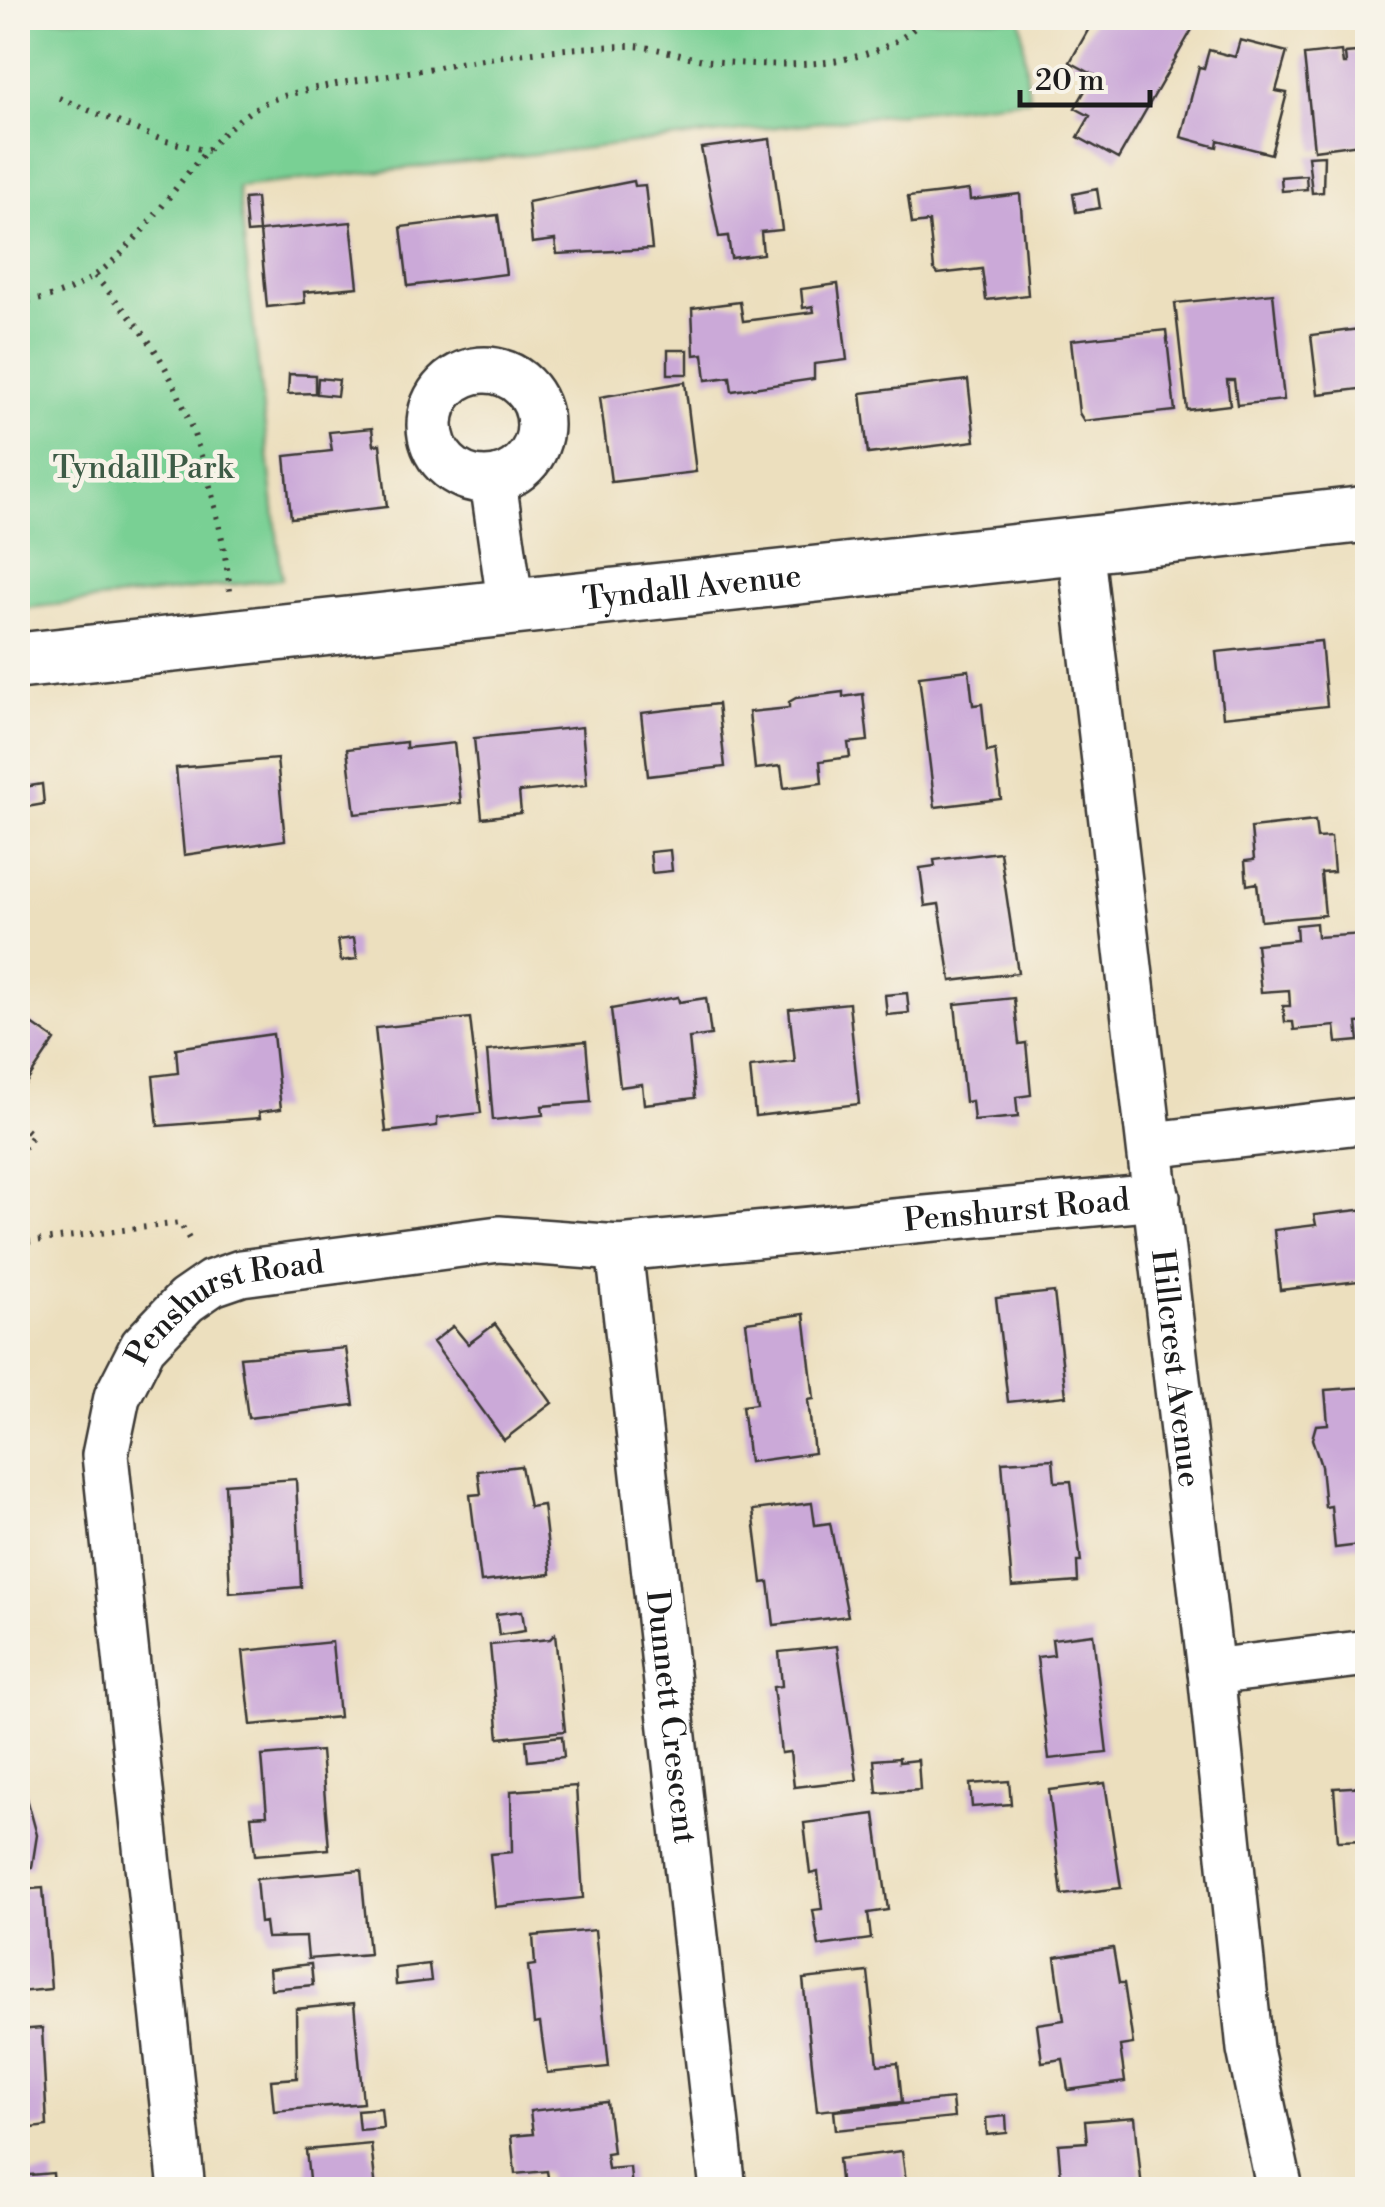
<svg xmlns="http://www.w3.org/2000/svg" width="1385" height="2207" font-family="'Libre Bodoni',serif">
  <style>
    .green { fill: #79d094; stroke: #4a7658; stroke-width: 2.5 }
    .building { fill: #cba9d8 }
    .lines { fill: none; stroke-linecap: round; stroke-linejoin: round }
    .minor-casing { stroke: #3b3934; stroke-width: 50 }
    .tertiary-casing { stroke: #3b3934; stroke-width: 60 }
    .path { stroke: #3b3934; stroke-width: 6; stroke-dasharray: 2.5 8; stroke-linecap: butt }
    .minor { stroke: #fff; stroke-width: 45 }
    .tertiary { stroke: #fff; stroke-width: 55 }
    .labels { text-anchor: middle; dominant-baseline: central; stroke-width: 9; stroke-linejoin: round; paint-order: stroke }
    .park-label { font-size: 32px; fill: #3d5b46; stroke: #f7f3e8 }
    .street-label { font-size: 32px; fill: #1c1c1c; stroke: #f7f3e8 }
  </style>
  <rect width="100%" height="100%" fill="#f7f3e8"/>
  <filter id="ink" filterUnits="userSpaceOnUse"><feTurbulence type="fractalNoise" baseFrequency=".01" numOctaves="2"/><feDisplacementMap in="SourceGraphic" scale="20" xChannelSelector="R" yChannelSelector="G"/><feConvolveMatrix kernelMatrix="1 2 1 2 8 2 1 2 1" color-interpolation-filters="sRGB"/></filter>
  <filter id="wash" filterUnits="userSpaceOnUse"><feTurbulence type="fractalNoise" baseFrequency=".0048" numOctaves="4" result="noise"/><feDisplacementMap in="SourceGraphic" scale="40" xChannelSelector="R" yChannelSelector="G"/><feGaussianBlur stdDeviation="2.25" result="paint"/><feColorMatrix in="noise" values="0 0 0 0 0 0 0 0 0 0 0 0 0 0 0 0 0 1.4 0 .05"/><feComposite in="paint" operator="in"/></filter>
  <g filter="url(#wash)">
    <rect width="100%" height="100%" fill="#ecdfbe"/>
    <path class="green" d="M18,18H1021L1029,99L238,187L282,579L18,609Z"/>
    <g id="blocks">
      <path class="building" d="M1095,18H1178L1194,26L1118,159L1078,137L1090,116L1075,108L1094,75L1070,62Z
        M1240,40L1287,52L1276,91L1287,93L1271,154L1218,140L1217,147L1181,137L1199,67L1204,68L1209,50L1235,57Z
        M1341,51L1343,64H1346L1345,53L1368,51V143L1314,150L1304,55Z
        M770,139L782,230L761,232L763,254L731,258L728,236L719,237L701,148Z
        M1324,155L1323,192L1312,193L1308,156Z
        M1306,175L1307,189L1282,191L1281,177Z
        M634,181L635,186L645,185L652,249L557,254L555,240L532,243L528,202Z
        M1097,189L1100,208L1076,212L1073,194Z
        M969,190L970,200L1020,194L1028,295L986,300L982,269L938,274L934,269L929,222L912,224L908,197Z
        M256,198L259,232L247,233L244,199Z
        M498,215L506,274L408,286L401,227Z
        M351,222L358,287L304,292L305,303L267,307L260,231Z
        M838,284L847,360L814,364V379L732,391L730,377L706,380L703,354L694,355L692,308L740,302L743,321L814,312L813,306L803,308L801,289Z
        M1273,293L1284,400L1237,405L1234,380H1227L1230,405L1187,410L1175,303Z
        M1368,328V388L1318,394L1311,335Z
        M1166,330L1175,411L1084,421L1079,413L1071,340Z
        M668,350H688V374H668Z
        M289,374L315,375V393L288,394Z
        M318,378L339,380L337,396L317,394Z
        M968,380L975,441L868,454L861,393Z
        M685,382L696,472L611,482L600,397Z
        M372,428L374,445L380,444L387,507L291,518L285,456L332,451L329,432Z
        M1321,641L1327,706L1223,717L1216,652Z
        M969,670L973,705L982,704L987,752L995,750L1001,799L935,807L919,676Z
        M843,692V697L863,694L868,741L848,743L850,757L820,761L822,783L784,788L781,766L755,769L749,712L789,708V702L796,698Z
        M718,704L725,767L648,776L641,713Z
        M582,727L587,785L519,792L521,813L482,818L474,738Z
        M406,742V748L454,743L461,803L355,814L347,749Z
        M277,759L285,840L184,855L176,768Z
        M42,784L44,804L21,808L18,788Z
        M1315,821L1317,838L1331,837L1334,872L1321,873L1325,915L1261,921L1257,883L1247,885L1245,861L1254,860L1251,828Z
        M670,850L672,871L652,873L650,852Z
        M1000,852L1018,973L951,981L939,904L925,906L920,868L935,866L934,860Z
        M1316,923L1317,937L1365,934L1368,1022L1357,1023L1359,1041L1337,1043L1335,1026L1294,1030L1293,1022H1285L1283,1006H1290L1289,990L1261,992L1256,944L1297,940L1296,925Z
        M354,938L357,959L341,961L338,940Z
        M907,993L909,1013L887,1015L885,995Z
        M678,997L679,1002L706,998L711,1035L689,1038L695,1098L644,1104L642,1084L620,1087L611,1009Z
        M1014,998L1019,1044L1026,1043L1031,1095L1016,1097L1018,1117L974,1121L972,1101L965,1102L955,1004Z
        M849,1003L859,1104L755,1116L750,1067L795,1062L789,1009Z
        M18,1014L55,1040L18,1095Z
        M470,1018L481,1113L437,1118V1126L386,1132L375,1028Z
        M273,1034L281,1109L259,1112L260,1118L158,1126L153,1076L178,1073L176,1048Z
        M586,1041L591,1102L542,1106L543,1115L493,1120L487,1051Z
        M1368,1209V1280L1280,1290L1274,1230L1316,1225L1314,1215Z
        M1054,1292L1066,1396L1008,1402L996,1298Z
        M804,1314L814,1399L808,1400L814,1453L749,1462L742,1406L756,1404L746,1322Z
        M495,1324L552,1403L504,1440L433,1342L453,1326L468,1344Z
        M346,1348L354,1405L248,1418L240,1357Z
        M1368,1387V1544L1335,1548L1331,1506L1325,1507L1321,1466L1312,1439L1316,1425L1328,1424L1325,1390Z
        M1053,1459L1055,1482L1071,1481L1081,1562H1077L1078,1582L1012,1587L1002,1462Z
        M521,1466L529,1507L543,1505L551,1574L481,1582L470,1495L481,1494L478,1471Z
        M296,1479L301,1587L230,1593L225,1484Z
        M812,1503L815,1525L830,1523L848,1616L774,1625L769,1582L762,1583L753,1510Z
        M522,1611L525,1631L499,1635L496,1614Z
        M555,1634L565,1731L499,1738L490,1645L550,1639Z
        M1093,1634L1107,1753L1049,1759L1037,1657L1054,1655L1052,1639Z
        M332,1642L339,1717L251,1725L243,1651Z
        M837,1646L857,1780L794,1787L790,1752L781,1753L773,1687L782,1686L779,1652Z
        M562,1736L564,1757L528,1761L526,1740Z
        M321,1751L329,1849L255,1855L251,1816L267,1815L262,1756Z
        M899,1758V1762L918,1760L920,1790L877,1793L874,1760Z
        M18,1765L37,1835L32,1867L18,1868Z
        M1009,1781L1011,1804L972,1807L970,1784Z
        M1105,1783L1121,1888L1062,1895L1049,1790Z
        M576,1786L583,1898L495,1907L490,1854L512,1852L511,1791Z
        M1368,1786V1840L1338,1841L1334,1788Z
        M875,1814L888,1910L868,1913L871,1939L819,1946L813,1910L822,1909L818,1872L810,1874L804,1823Z
        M361,1870L369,1954L308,1959L306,1937L267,1938L265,1922L260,1923L256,1879Z
        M43,1888L51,1989L18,1992V1890Z
        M595,1930L609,2067L547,2073L540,2023L534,2024L528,1966L535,1965L533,1936Z
        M1113,1948L1119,1983H1124L1133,2044L1120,2046L1125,2082L1068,2090L1063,2059L1042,2062L1037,2024L1064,2020L1055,1957Z
        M311,1964L313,1985L271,1989L269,1969Z
        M429,1964L431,1981L396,1985L395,1968Z
        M868,1972L878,2065L898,2063L902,2102L817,2111L803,1979Z
        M354,2003L363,2103L274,2111L271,2080L297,2078L296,2009Z
        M42,2028L47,2126L18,2130V2030Z
        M952,2099L954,2118L836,2130L834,2111Z
        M607,2102L613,2153L606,2154L608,2169L630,2167L632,2190H550L547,2171L515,2174L511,2136L533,2134L530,2111Z
        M381,2108L383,2128L359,2130L357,2110Z
        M1006,2116L1007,2133L987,2135L986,2118Z
        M1135,2117L1142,2190H1062L1058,2144L1087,2142L1085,2121Z
        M371,2144L376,2190H310L306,2150Z
        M902,2151L907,2190H841L838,2159Z
        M53,2173L54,2190H18V2176Z"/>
    </g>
  </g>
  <g filter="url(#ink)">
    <use href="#blocks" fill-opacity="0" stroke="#3b3934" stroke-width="2.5"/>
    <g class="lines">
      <defs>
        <g id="minor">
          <circle cx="485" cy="425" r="55"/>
          <path d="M493,481L511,608"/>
          <path id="s1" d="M1080,546L1211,1672L1250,2049L1280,2190"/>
          <path d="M1151,1145L1368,1120"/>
          <path id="s2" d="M619,1248L723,2190"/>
          <path d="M1211,1672L1368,1653"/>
          <path id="s3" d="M182,2190L105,1455L117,1397L143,1346L186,1301L212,1283L241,1273L499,1239L619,1248L1157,1197"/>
        </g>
        <g id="tertiary">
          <path id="s4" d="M18,661L1368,514"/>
        </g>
      </defs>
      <use href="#minor" class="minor-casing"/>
      <use href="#tertiary" class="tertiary-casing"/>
      <path class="path" d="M59,98L162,140L208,151
        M95,276C116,301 141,327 158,355C196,418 222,519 230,591
        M18,302C137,296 168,162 257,107C286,88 394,75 433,68C496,55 565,47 629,46C658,46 683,58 711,61C777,67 879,72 924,18
        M18,1123L32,1135L18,1156
        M18,1243L180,1223L192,1244"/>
      <use href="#minor" class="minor"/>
      <use href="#tertiary" class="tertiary"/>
    </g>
  </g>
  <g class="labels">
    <g class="park-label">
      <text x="143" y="468">Tyndall Park</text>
    </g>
    <g class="street-label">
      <text stroke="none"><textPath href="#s4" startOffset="678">Tyndall Avenue</textPath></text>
      <text stroke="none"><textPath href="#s3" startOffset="1760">Penshurst Road</textPath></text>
      <text stroke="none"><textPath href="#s3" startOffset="950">Penshurst Road</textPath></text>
      <text stroke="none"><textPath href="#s1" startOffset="828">Hillcrest Avenue</textPath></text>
      <text stroke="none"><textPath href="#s2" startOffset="472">Dunnett Crescent</textPath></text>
    </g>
  </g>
  <rect width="1385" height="2207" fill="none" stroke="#f7f3e8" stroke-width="60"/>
  <path d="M1020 90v15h130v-15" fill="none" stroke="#1c1c1c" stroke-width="5"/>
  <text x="1035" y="90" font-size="30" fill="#1c1c1c" stroke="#f7f3e8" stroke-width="8" paint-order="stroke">20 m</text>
</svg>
